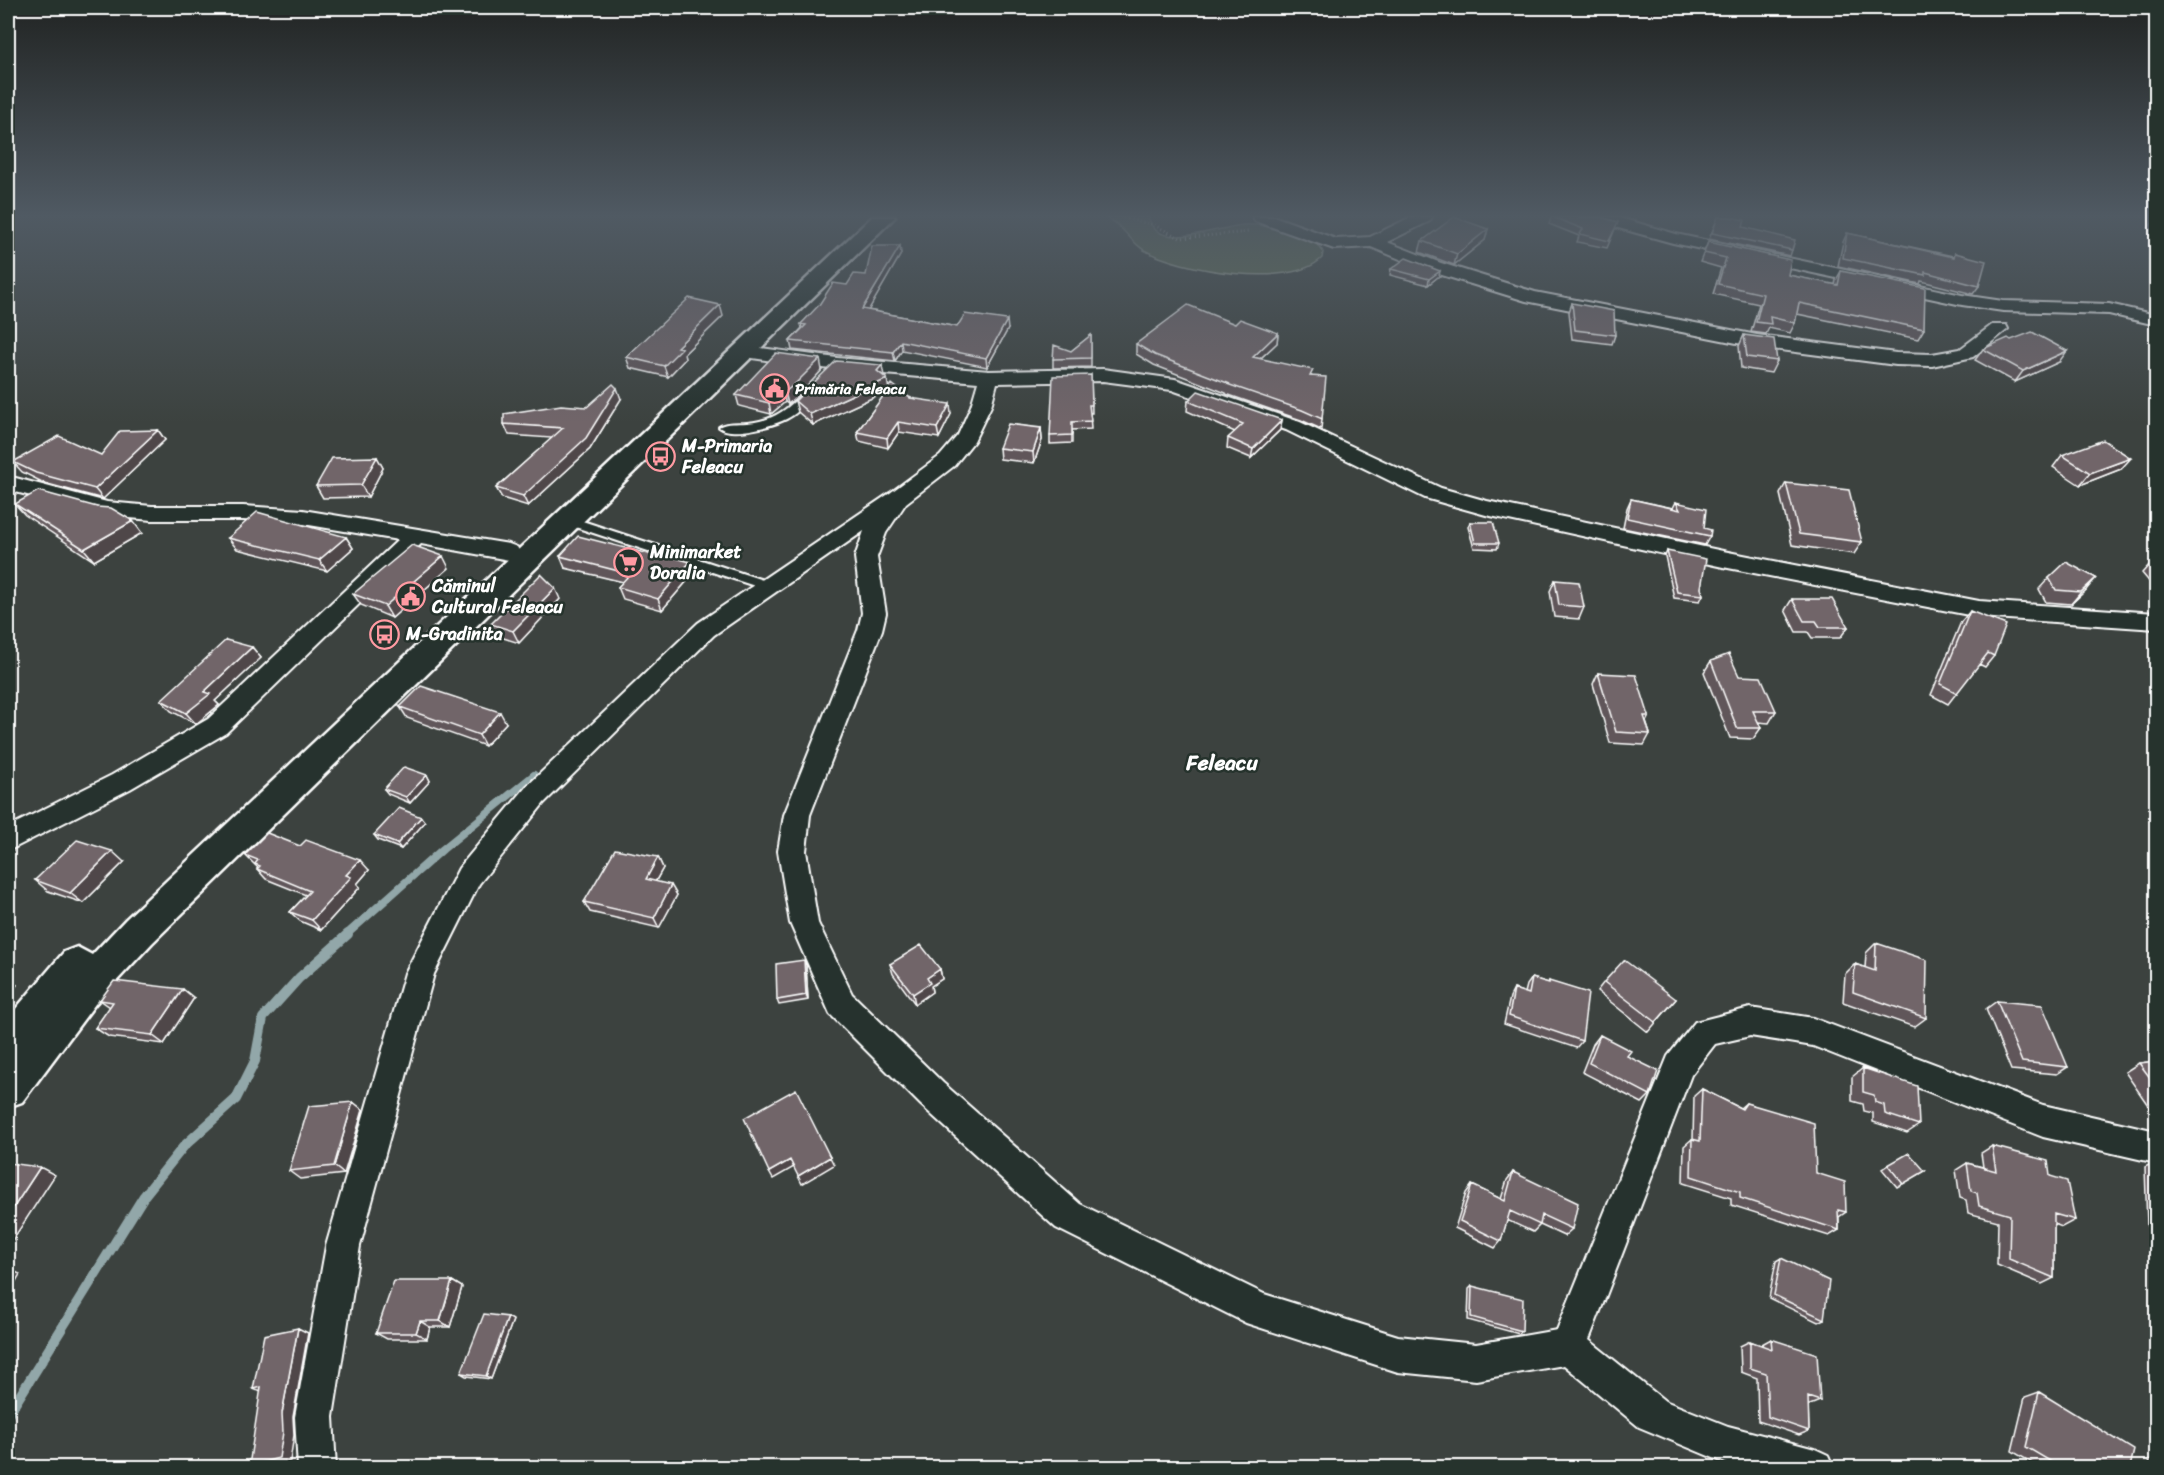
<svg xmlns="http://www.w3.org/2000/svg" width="2164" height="1475" font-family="Sriracha,sans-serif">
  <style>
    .green { fill: #627153; stroke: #b0b8a9; stroke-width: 1.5 }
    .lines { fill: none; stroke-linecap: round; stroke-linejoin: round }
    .stream-far1 { stroke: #92a7a9; stroke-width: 8 }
    .stream { stroke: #92a7a9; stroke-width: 10 }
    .lane-casing { stroke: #fff; stroke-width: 4 }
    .street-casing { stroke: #fff; stroke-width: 4 }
    .primary-casing { stroke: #fff; stroke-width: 5 }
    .path { stroke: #fff; stroke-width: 3; stroke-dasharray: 1 3; stroke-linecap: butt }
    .lane { fill: #26332d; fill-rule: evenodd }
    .street { fill: #26332d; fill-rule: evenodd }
    .primary { fill: #26332d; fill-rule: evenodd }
    .wall { fill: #61575a; stroke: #fff; stroke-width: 1.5 }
    .shaded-wall { fill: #4f474a; stroke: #fff; stroke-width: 1.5 }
    .building { fill: #716569; stroke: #fff; stroke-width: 1.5 }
    .labels { text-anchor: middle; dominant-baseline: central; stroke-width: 5; stroke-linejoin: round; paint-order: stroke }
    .far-poi-label { font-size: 15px; font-weight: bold; fill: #fff; stroke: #26332d; text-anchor: start }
    .poi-label { font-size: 18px; font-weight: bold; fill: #fff; stroke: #26332d; text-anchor: start }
    .quarter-label { font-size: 21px; font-weight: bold; fill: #fff; stroke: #26332d }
  </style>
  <rect width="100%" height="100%" fill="#3c423f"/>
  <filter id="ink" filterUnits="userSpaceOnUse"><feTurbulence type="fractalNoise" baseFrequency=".0167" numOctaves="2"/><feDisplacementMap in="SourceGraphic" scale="12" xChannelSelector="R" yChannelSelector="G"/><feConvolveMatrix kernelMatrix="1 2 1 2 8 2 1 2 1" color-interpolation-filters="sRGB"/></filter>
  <g filter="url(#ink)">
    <path class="green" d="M1106,217H1149C1153,253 1220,227 1243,225C1263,224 1279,228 1297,235C1307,239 1318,242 1323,252L1322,258C1290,290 1180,270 1144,250C1129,241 1122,224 1106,217Z"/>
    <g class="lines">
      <path class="stream-far1" d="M346,935L443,849L534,775"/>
      <path class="stream" d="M8,1415L144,1196L184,1146L236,1099L255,1061L263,1018L299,978L348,934"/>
      <defs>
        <path id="lane" d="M808,391L813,394C807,401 801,410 793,415C779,425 733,438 719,427C726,422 737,424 747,423C773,421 787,410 804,392Z
          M567,516L772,583L774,586L772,589H764L563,523L561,520Z"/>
        <path id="street" d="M1253,217H1276L1336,239L1370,237L1411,217H1432L1430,221L1387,242L1441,263L1535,292L1757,335L1896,353L1932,354L1960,349L1992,325H2006L2008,329L1973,357L1932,366L1896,365L1757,347L1526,301L1429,271L1371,247L1334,249L1255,221Z
          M1591,217H1617L1676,234L1962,295L2003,301L2109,304L2156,315V325L2109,314L2003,311L1962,305L1673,243L1593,221Z
          M745,346L837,358L989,371L1103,369L1175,379L1300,422L1441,488L1487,501L1723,551L1979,601L2156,613V629L1979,617L1723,567L1486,515L1425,498L1286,430L1172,390L1103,381L997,383L991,406L974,441L954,466L906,503L886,533L877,557L886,613L882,630L810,815L806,851L818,923L852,994L943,1083L1080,1204L1264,1294L1398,1336L1476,1344L1557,1330L1668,1056L1695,1022L1750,1008L1813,1018L2043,1105L2156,1131V1163L2043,1137L1813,1046L1750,1036L1715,1044L1691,1075L1589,1340L1665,1401L1728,1426L1815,1449L1828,1455L1834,1468H1742L1728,1464L1639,1427L1564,1365L1476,1380L1398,1372L1246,1323L1056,1228L921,1105L830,1014L790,923L778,851L784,815L858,630L862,613L855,557L864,531L714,635L544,803L479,884L434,974L360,1246L333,1417L336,1468H298L295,1417L326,1246L405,973L459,868L526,787L698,623L890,493L940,456L958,435L971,406L978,382L837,370L738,356L736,352L738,348Z
          M8,476L107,502L152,506H243L303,510L509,544L517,547L520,552L517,557L509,560L421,544L226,733L130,789L8,851V827L112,775L208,719L398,540L303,524L243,520H152L107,516L8,490Z"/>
        <path id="primary" d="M872,217H895L152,943L95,1004L22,1102L8,1107V1018L64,952L77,947L92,955L126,919Z"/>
      </defs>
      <use href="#lane" class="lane-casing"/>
      <use href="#street" class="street-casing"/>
      <use href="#primary" class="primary-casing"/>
      <path class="path" d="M1119,217L1152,224L1180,238L1249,232"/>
      <use href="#lane" class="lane"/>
      <use href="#street" class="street"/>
      <use href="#primary" class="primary"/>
    </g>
    <path class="wall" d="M1551,217H1600L1618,222L1607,248L1577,242L1579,236L1549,224Z
      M1718,217L1792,250L1790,256L1709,239Z
      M2157,217V231L2148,228Z
      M1488,229L1485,240L1454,265L1419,252L1422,241Z
      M1847,233L1953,256L1955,253L1979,286L1973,294L1921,281L1920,284L1838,266L1843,242Z
      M1708,242L1788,275L1835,285L1836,280L1841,271L1924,329L1918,339L1797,314L1795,323L1790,333L1769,328L1766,334L1751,332L1759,304L1713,294L1721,268L1700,262Z
      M900,246L901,254L868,310L957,327L1008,329L987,367L902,350L895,361L792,350L790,341L802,328L801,324L847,285L866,275Z
      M1391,269L1439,276L1428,285L1390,275Z
      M1572,303L1615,335L1612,344L1572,339L1569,312Z
      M723,316L684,354L685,359L668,377L630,368L626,357Z
      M1235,324L1278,333L1277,343L1260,359L1312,376L1322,419L1321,429L1301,420L1226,394V393L1154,365L1136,354V344Z
      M1091,335V367L1053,368V359L1071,351Z
      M1744,335L1777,361L1771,373L1741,368L1739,346Z
      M1983,349L2059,362L2015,382L1975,360Z
      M822,370L799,395L788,404L785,402L771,414L739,406L736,395Z
      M1091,375L1092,413H1090L1091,429L1072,430V443L1050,444V436Z
      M883,376L887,379L889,389L951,414L939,438L899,432L888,448L859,441L857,432L887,391L813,425L798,412L795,401Z
      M621,399L590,449L528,506L502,498L496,488L552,438L509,435L504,424L587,407Z
      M1188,401L1282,420L1280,430L1251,458L1227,448L1228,438L1235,432L1187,411Z
      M1041,428L1042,440L1034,463L1000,459L999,448Z
      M158,430L165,440L103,499L44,483L22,472L13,462L101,455Z
      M2062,455L2121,469L2080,485L2053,467Z
      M377,457L383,468L368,497L323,498L316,486Z
      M1786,483L1862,542L1854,554L1792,545L1780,494Z
      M1631,499L1673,508L1676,502L1710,536L1705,545L1623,528L1627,508Z
      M15,504L97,507L142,533L94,561L25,515Z
      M1470,522L1499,543L1497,549L1474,548L1468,527Z
      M346,537L353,548L327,571L237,549L228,538Z
      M1667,551L1701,588L1703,595L1700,601L1674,598L1665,556Z
      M560,556L694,573L662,610L623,599L618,587L623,582L565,568Z
      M2150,564H2157V591L2142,573Z
      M449,568L392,618L361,605L353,594Z
      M2049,578L2086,590L2071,604L2046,602L2039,589Z
      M1555,580L1584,607L1579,619L1554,617L1550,591Z
      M560,599L519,643L497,636L491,624Z
      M1792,599L1848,627L1840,638H1812L1808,632H1796L1785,610Z
      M1970,611L1994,656L1985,667L1979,664L1948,704L1931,695L1961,622Z
      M252,647L261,658L215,701L219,705L196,724L171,711L161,700Z
      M1711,661L1739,676L1776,711L1769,723L1758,722L1761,728L1753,739L1730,738L1704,672Z
      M1598,673L1649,716L1646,722L1650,734L1644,745L1610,743L1593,684Z
      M400,707L506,723L485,746L407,718Z
      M427,775L430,781L410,803L388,794L384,789Z
      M425,822L401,849L378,840L374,835Z
      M300,846L369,870L357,884L360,887L321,930L300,921L290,912L306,895L266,879L257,869L258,868L245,855Z
      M658,857L663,868L656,881L677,895L659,928L590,912L584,902Z
      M124,862L83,903L48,891L35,880Z
      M1876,943L1926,1018L1914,1027L1843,1002L1845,974L1855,964L1865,968L1866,953Z
      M890,964L940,969L942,979L931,986L932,992L915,1004L893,974Z
      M806,965L808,1000L779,1005L777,1000Z
      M1532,978L1548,983L1549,981L1582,1041L1576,1048L1504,1024L1510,997L1514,989L1525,993L1527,985Z
      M1604,982L1676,999L1648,1032L1597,991Z
      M194,998L164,1044L109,1037L95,1028L110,1007L100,1000Z
      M1997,1001L2068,1067L2057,1074L2011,1070L1986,1009Z
      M1600,1035L1627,1056L1650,1095L1642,1103L1582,1072L1593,1044Z
      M2157,1061V1111H2152L2125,1072L2139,1063Z
      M1863,1068L1919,1125L1907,1133L1873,1122V1113L1864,1111L1863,1104L1852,1101V1077Z
      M1702,1089L1740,1108L1746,1103L1816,1173L1846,1212L1839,1217V1230L1829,1236L1731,1205V1198L1683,1183L1684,1146L1692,1139H1693L1694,1096Z
      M353,1102L363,1110L344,1174L300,1179L289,1171Z
      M1992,1146L2050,1176L2075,1220L2062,1227L2054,1224V1278L2042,1284L1997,1265L1998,1221L1968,1213L1966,1200L1960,1198L1956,1170L1967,1163L1983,1167L1981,1153Z
      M2157,1161V1230L2147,1226L2145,1167Z
      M1888,1165L1925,1171L1897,1187L1882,1169Z
      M1513,1172L1572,1229L1564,1236L1540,1225L1533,1232L1507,1220L1501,1241L1495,1248L1455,1228L1466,1193L1472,1185L1501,1199L1507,1180Z
      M1781,1258L1824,1319L1818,1322L1769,1298L1776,1261Z
      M452,1281L462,1287L450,1327H430L427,1339H387L376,1333Z
      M1472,1286L1522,1331L1519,1334L1468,1320L1469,1289Z
      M513,1320L491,1379L466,1376L461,1373Z
      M1771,1339L1820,1401L1810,1405H1808L1809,1431L1799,1435L1758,1421L1757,1378L1741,1372L1740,1346L1750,1341L1762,1346V1344Z
      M2039,1392L2130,1467H2039L2012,1451L2025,1397Z
      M2157,1458V1467H2151L2149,1460Z"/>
    <path class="shaded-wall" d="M1488,229L1485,240L1454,265L1457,254Z
      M900,246L901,254L864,318L862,309Z
      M1440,271L1439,276L1428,285L1429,279Z
      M720,305L723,316L684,354L685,359L668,377L664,366L677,347Z
      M1007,320L1008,329L987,367L986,358Z
      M1278,333L1277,343L1251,367L1253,357Z
      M901,341L902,350L895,361L893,352Z
      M2067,351L2059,362L2015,382L2023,371Z
      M820,359L822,370L799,395L788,404L785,392Z
      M882,365L884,376L877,371Z
      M887,379L889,390L813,425L810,414Z
      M617,388L621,399L590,449L528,506L523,496Z
      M783,390L785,402L771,414L769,403Z
      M950,404L951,414L939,438L937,428Z
      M1282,420L1280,430L1251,458L1253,449Z
      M898,422L899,432L888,448L887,438Z
      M1041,428L1042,440L1034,463L1033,452Z
      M158,430L165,440L103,499L95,489Z
      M377,457L383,468L368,497L361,485Z
      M2131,458L2121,469L2080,485L2090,473Z
      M133,521L142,533L94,561L84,549Z
      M346,537L353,548L327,571L319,560Z
      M443,556L449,568L392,618L385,606Z
      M690,562L694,573L662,610L658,599Z
      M2096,578L2086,590L2071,604L2081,592Z
      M555,588L560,599L519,643L513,631Z
      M252,647L261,658L215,701L219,705L196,724L186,713L204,692Z
      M500,712L506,723L485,746L479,735Z
      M427,775L430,781L410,803L406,797Z
      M421,817L425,822L401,849L397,844Z
      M112,851L124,862L83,903L70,893Z
      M658,857L663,868L651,889L646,879Z
      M360,860L369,870L357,884L360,887L321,930L312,920L346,875Z
      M671,885L677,895L659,928L654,918Z
      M804,960L806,965L808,1000L806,995Z
      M940,969L942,979L931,986L932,992L915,1004L913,994L927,978Z
      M8,978L17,985L8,998Z
      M183,989L194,998L164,1044L152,1035Z
      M353,1102L363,1110L344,1174L334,1166Z
      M830,1157L834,1165L802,1184L798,1176Z
      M790,1160L794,1167L773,1179L769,1172Z
      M40,1167L55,1175L8,1247V1216Z
      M8,1269L20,1274L8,1295Z
      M452,1281L462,1287L450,1327L440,1321Z
      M508,1317L513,1320L491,1379L486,1376Z
      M420,1321L430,1327L427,1339L416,1333Z
      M298,1328L308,1333L293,1417L294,1435L290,1461L265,1467H255L249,1466L282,1413Z
      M261,1387L264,1393L253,1389Z"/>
    <path class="building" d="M1454,217L1488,229L1457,254L1422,241Z
      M1553,217H1600L1618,222L1609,241L1580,234L1583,229Z
      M1718,217H1730L1745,220L1743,227L1795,240L1792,250L1712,233Z
      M1847,233L1954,257L1955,253L1986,261L1979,286L1925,272V275L1843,258Z
      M1708,242L1791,260L1788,275L1838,285L1841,271L1925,288L1924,329L1799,303L1795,323L1770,317L1771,324L1756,322L1763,294L1718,284L1726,258L1704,253Z
      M872,246H900L862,309L957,327L965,314L1007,320L986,358L901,341L893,352L790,341L806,325L801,324L819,305L833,283L847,285L854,274L866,275Z
      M1406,258L1440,271L1429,279L1391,269Z
      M689,298L720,305L677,347L682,348L664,366L626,357Z
      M1572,303L1614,311L1615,335L1575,330Z
      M1188,305L1235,324L1240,319L1278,333L1253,357L1313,370L1310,376L1326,377L1322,419L1302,410L1227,384H1230L1155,355L1136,344Z
      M2032,332L2067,351L2023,371L1983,349L2008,338L2011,340Z
      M1091,335V358L1053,359L1054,345L1071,351Z
      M1744,335L1774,339L1777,361L1747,357Z
      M776,353L820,359L796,383L785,392L783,390L769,403L736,395Z
      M836,361L882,365L877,371L887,379L810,414L795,401Z
      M1091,375L1092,405H1089L1091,421L1072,422V435L1050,436L1053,376Z
      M613,384L617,388L586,438L523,496L496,488L563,428L504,424V414L561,405L587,407Z
      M892,384L910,398L950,404L937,428L898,422L887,438L857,432Z
      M1198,391L1282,420L1253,449L1228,438L1243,424L1188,401Z
      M1008,424L1041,428L1033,452L999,448Z
      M158,430L95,489L36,473L13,462L59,436L101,455L120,431Z
      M2103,440L2131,458L2090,473L2062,455Z
      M377,457L361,485L316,486L332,458Z
      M1786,483L1849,490L1862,542L1799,534Z
      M38,491L97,507L111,508L133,521L84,549L15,504Z
      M1631,499L1680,510L1676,502L1706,509L1704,528L1711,530L1710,536L1627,518Z
      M257,512L346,537L319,560L228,538Z
      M1470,522H1493L1499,543H1475Z
      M578,536L664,558L666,555L690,562L658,599L618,587L630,574L560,556Z
      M412,545L443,556L385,606L353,594Z
      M1667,551L1706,559L1701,588L1703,595L1677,592Z
      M2066,562L2096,578L2081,592L2056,590L2049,578Z
      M2150,564H2157V571Z
      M541,574L555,588L513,631L491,624Z
      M1555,580L1579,582L1584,607L1559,605Z
      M1792,599H1832L1848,627H1820L1816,621H1804Z
      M1970,611L2006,625L1994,656L1988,653L1957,693L1940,684Z
      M226,640L252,647L204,692L210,694L186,713L161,700Z
      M1729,654L1739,676L1761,677L1776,711H1753L1761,728H1737L1711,661Z
      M1598,673L1636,675L1649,716H1644L1650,734L1616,732Z
      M421,686L500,712L479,735L400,707Z
      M404,767L427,775L406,797L384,789Z
      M399,808L421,817L397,844L374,835Z
      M267,833L300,846L306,840L360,860L346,875L351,877L312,920L290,912L310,891L257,869L260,866L255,864L258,860L245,855Z
      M77,840L112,851L70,893L35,880Z
      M615,849L658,857L646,879L671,885L654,918L584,902Z
      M1876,943L1927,960L1926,1018L1853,992L1855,964L1875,971Z
      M921,945L940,969L927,978L930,983L913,994L890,964Z
      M804,960L806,995L777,1000L776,964Z
      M1624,960L1676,999L1656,1022L1604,982Z
      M1532,978L1549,983V981L1588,993L1582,1041L1509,1016L1514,989L1529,994Z
      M114,981L183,989L152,1035L95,1028L113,1002L100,1000Z
      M1997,1001L2042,1005L2068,1067L2022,1062Z
      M1600,1035L1631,1051L1627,1056L1658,1071L1650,1095L1589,1063Z
      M2157,1061V1087L2139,1063Z
      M1863,1068L1917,1086L1919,1125L1885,1114L1884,1105L1875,1102L1874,1095L1863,1092Z
      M796,1089L830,1157L798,1176L790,1160L769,1172L744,1118Z
      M1702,1089L1742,1109L1746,1103L1814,1123L1816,1173L1845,1182L1846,1212L1838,1210L1839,1230L1740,1198V1192L1691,1176L1692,1139L1700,1141Z
      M353,1102L334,1166L289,1171L309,1106Z
      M1992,1146L2048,1161L2050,1176L2067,1181L2075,1220L2054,1214V1278L2009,1259L2010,1215L1979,1206L1977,1193L1971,1191L1967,1163L1996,1171Z
      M1909,1153L1925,1171L1903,1184L1888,1165Z
      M8,1163L40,1167L8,1216Z
      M1513,1172L1578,1203L1572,1229L1542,1215L1540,1225L1510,1211L1501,1241L1460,1221L1472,1185L1505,1201Z
      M1781,1258L1829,1281L1824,1319L1774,1295Z
      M394,1281H452L440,1321H420L416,1333H376Z
      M1472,1286L1523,1299L1522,1331L1471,1317Z
      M484,1314L508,1317L486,1376L461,1373Z
      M298,1328L282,1413L283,1432L279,1458L249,1466L261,1387L253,1389L264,1335Z
      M1771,1339L1817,1354L1820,1401L1808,1397L1809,1431L1768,1417L1766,1373L1750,1368V1341L1772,1349Z
      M2039,1392L2134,1450L2130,1467H2089L2085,1465V1467H2060L2026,1447Z"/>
  </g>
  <linearGradient id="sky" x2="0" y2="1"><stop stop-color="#212423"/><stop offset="0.51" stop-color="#505a63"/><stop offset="1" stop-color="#505a63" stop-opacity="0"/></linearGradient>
  <rect width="2164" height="423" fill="url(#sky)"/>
  <defs>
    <symbol id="civic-ring" viewBox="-11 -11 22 22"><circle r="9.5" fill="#26332d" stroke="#ff9aa2" stroke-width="1.5"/><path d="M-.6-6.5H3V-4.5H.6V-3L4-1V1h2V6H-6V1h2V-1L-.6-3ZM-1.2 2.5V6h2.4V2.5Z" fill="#ff9aa2"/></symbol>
    <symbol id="bus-ring" viewBox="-11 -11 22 22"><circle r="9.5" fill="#26332d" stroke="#ff9aa2" stroke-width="1.5"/><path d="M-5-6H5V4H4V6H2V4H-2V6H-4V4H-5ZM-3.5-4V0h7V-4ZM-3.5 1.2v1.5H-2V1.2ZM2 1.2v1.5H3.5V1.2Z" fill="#ff9aa2"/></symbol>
    <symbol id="supermarket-ring" viewBox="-11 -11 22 22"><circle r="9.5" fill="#26332d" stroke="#ff9aa2" stroke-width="1.5"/><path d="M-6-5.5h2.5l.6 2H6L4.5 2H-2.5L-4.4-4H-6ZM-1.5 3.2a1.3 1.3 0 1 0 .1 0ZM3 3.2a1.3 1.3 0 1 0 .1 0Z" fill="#ff9aa2"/></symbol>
  </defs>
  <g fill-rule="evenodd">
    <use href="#civic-ring" x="758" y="372" width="33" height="33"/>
    <use href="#bus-ring" x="644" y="440" width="33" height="33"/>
    <use href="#supermarket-ring" x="612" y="546" width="33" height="33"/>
    <use href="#civic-ring" x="394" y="580" width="33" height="33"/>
    <use href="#bus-ring" x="368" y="618" width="33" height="33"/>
  </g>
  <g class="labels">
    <g class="far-poi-label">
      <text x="795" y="389">Primăria Feleacu</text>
    </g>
    <g class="poi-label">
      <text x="682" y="446">M-Primaria<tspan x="682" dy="21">Feleacu</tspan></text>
      <text x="650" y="552">Minimarket<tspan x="650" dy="21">Doralia</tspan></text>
      <text x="432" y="586">Căminul<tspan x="432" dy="21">Cultural Feleacu</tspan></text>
      <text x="406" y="634">M-Gradinita</text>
    </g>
    <g class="quarter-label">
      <text x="1222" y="763">Feleacu</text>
    </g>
  </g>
  <rect width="2164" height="1475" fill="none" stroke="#26332d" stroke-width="30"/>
  <rect x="15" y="15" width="2134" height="1445" fill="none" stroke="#fff" stroke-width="2" filter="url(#ink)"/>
</svg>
